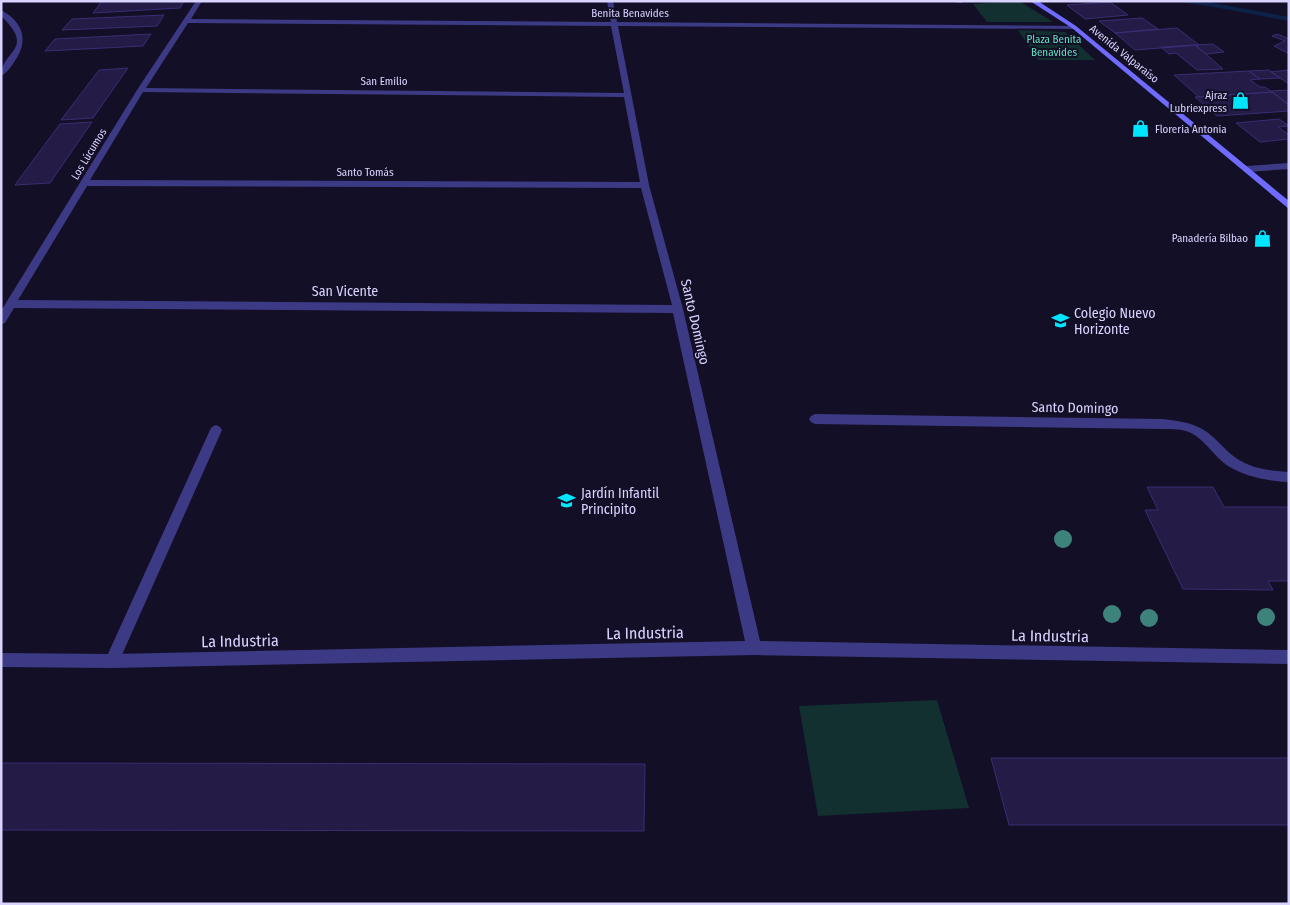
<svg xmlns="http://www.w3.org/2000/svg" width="1290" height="905" font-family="'Fira Sans Condensed',sans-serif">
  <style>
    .green { fill: #12302f }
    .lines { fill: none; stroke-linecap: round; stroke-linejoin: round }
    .stream { fill: #0c2248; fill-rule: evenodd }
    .building { fill: #241b47; stroke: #3b2d73 }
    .lane { fill: #3d3a85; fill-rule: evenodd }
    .street { fill: #3d3a85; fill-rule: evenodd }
    .secondary { fill: #6f6bff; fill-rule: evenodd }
    .tree { fill: #3d827b }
    .labels { text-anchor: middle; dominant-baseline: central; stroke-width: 4; stroke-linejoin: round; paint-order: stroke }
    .far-street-label { font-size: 11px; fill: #d9d4ff; stroke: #130f26 }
    .far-park-label { font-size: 11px; fill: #5fe0c0; stroke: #130f26 }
    .far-poi-label { font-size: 11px; fill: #d9d4ff; stroke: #130f26; text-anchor: end }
    .street-label { font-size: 14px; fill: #d9d4ff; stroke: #130f26 }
    .poi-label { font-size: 14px; fill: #d9d4ff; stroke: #130f26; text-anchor: start }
    .near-street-label { font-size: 16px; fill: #d9d4ff; stroke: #130f26 }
  </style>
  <rect width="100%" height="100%" fill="#130f26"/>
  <path class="green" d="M1019,1L1053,22H987L973,4Z
    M1018,30L1065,32L1095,60H1038Z
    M937,700L969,808L818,816L799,706Z"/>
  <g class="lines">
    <path class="stream" d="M1172,1L1208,2L1289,17V21L1208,6Z"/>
  </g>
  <path class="building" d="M102,1H184L180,8L93,13Z
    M1110,2L1128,15L1085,19L1067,5Z
    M164,15L157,26L62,30L72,19Z
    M1142,18L1158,29L1115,33L1099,21Z
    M1177,28L1199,45L1135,50L1115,33Z
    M151,34L143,46L45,51L55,39Z
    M1277,34L1289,39V54L1274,46L1285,41L1272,36Z
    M1213,44L1224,52L1206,54L1195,45Z
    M1195,45L1206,54L1223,69L1197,70L1176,53L1169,54L1161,47Z
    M128,68L93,118L61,120L99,70Z
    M1269,70L1280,78L1260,79L1249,71Z
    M1289,70V84L1271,72Z
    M1249,71L1260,79L1250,80L1260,87H1265L1272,92L1199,97L1174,75Z
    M1289,90V105L1271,91Z
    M1272,92L1289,105V111L1217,116L1195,97Z
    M1279,119L1289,126L1278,127L1289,135V139L1260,142L1236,123Z
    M92,122L50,183L15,185L60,124Z
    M1147,487H1213L1224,507H1289V581H1268L1273,590L1183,589L1145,510H1158Z
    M991,758H1289V825H1009Z
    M1,763L645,764L644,831L1,830Z"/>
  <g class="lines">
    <path class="lane" d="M1289,163V169L1247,172L1243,169L1247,166Z
      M216,425L220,427L222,430L117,666L112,668L107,666L104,661L107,656L210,430L212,427Z"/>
    <path class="street" d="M196,1H202L191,19L611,22L607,1H613L617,22L1076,26L1077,27L1074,29L618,26L649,185L683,309L760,641L1289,650V664L754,655L112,668L1,667V653L112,654L745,641L673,313L14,308L5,323L1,324V311L137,90ZM188,23L611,26L624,93L146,88ZM143,92L624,97L640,182L90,180ZM87,186L641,188L672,305L18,300Z
      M949,1H964L961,3Z
      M1,10C24,22 29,42 14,62C11,67 7,73 1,76C1,50 37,50 1,16Z
      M815,414L1162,419C1181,421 1198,423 1213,437C1222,445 1229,454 1239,460C1254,469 1272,471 1289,472V482C1268,481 1246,477 1228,466C1213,456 1204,437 1186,431C1178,429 1170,429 1162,429L815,424L811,422L809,419L811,416Z"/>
    <path class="secondary" d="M1030,1H1038L1076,26L1289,201V209L1072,28Z"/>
  </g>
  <g class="tree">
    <circle cx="1063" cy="539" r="9"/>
    <circle cx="1112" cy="614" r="9"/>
    <circle cx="1266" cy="617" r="9"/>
    <circle cx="1149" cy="618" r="9"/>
  </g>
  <defs>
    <symbol id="shop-bare" viewBox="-9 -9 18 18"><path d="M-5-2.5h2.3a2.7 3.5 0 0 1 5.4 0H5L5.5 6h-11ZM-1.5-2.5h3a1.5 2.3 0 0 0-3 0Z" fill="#00e5ff" stroke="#130f26" stroke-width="2.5" paint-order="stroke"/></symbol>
    <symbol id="school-bare" viewBox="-9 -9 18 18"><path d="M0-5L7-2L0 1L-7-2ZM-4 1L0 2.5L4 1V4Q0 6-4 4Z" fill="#00e5ff" stroke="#130f26" stroke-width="2.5" paint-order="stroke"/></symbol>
  </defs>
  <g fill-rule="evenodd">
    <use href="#shop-bare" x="1228" y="88" width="25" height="25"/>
    <use href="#shop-bare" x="1128" y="116" width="25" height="25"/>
    <use href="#shop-bare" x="1250" y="226" width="25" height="25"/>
    <use href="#school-bare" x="1048" y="308" width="25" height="25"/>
    <use href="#school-bare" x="554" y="488" width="25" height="25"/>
  </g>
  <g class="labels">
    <g class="far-street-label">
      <text x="630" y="13">Benita Benavides</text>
      <text transform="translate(1124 54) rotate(39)">Avenida Valparaíso</text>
      <text x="384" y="81">San Emilio</text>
      <text transform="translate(89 154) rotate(-59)">Los Lúcumos</text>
      <text x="365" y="172">Santo Tomás</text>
    </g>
    <g class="far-park-label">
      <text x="1054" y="39">Plaza Benita<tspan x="1054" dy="13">Benavides</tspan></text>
    </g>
    <g class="far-poi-label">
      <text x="1227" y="95">Ajraz<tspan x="1227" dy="13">Lubriexpress</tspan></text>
      <text x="1155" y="129" text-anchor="start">Floreria Antonia</text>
      <text x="1248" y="238">Panadería Bilbao</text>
    </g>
    <g class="street-label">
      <text x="345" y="291">San Vicente</text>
      <text transform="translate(695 322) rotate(77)">Santo Domingo</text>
      <text transform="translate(1075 408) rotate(1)">Santo Domingo</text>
    </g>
    <g class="poi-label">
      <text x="1074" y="313">Colegio Nuevo<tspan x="1074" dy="16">Horizonte</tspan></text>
      <text x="581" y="493">Jardín Infantil<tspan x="581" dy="16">Principito</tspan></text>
    </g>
    <g class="near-street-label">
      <text transform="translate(645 633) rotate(-1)">La Industria</text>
      <text transform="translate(1050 636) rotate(1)">La Industria</text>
      <text transform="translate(240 641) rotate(-1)">La Industria</text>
    </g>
  </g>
  <rect width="1290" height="905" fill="none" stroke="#d9d4ff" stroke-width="5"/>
</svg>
